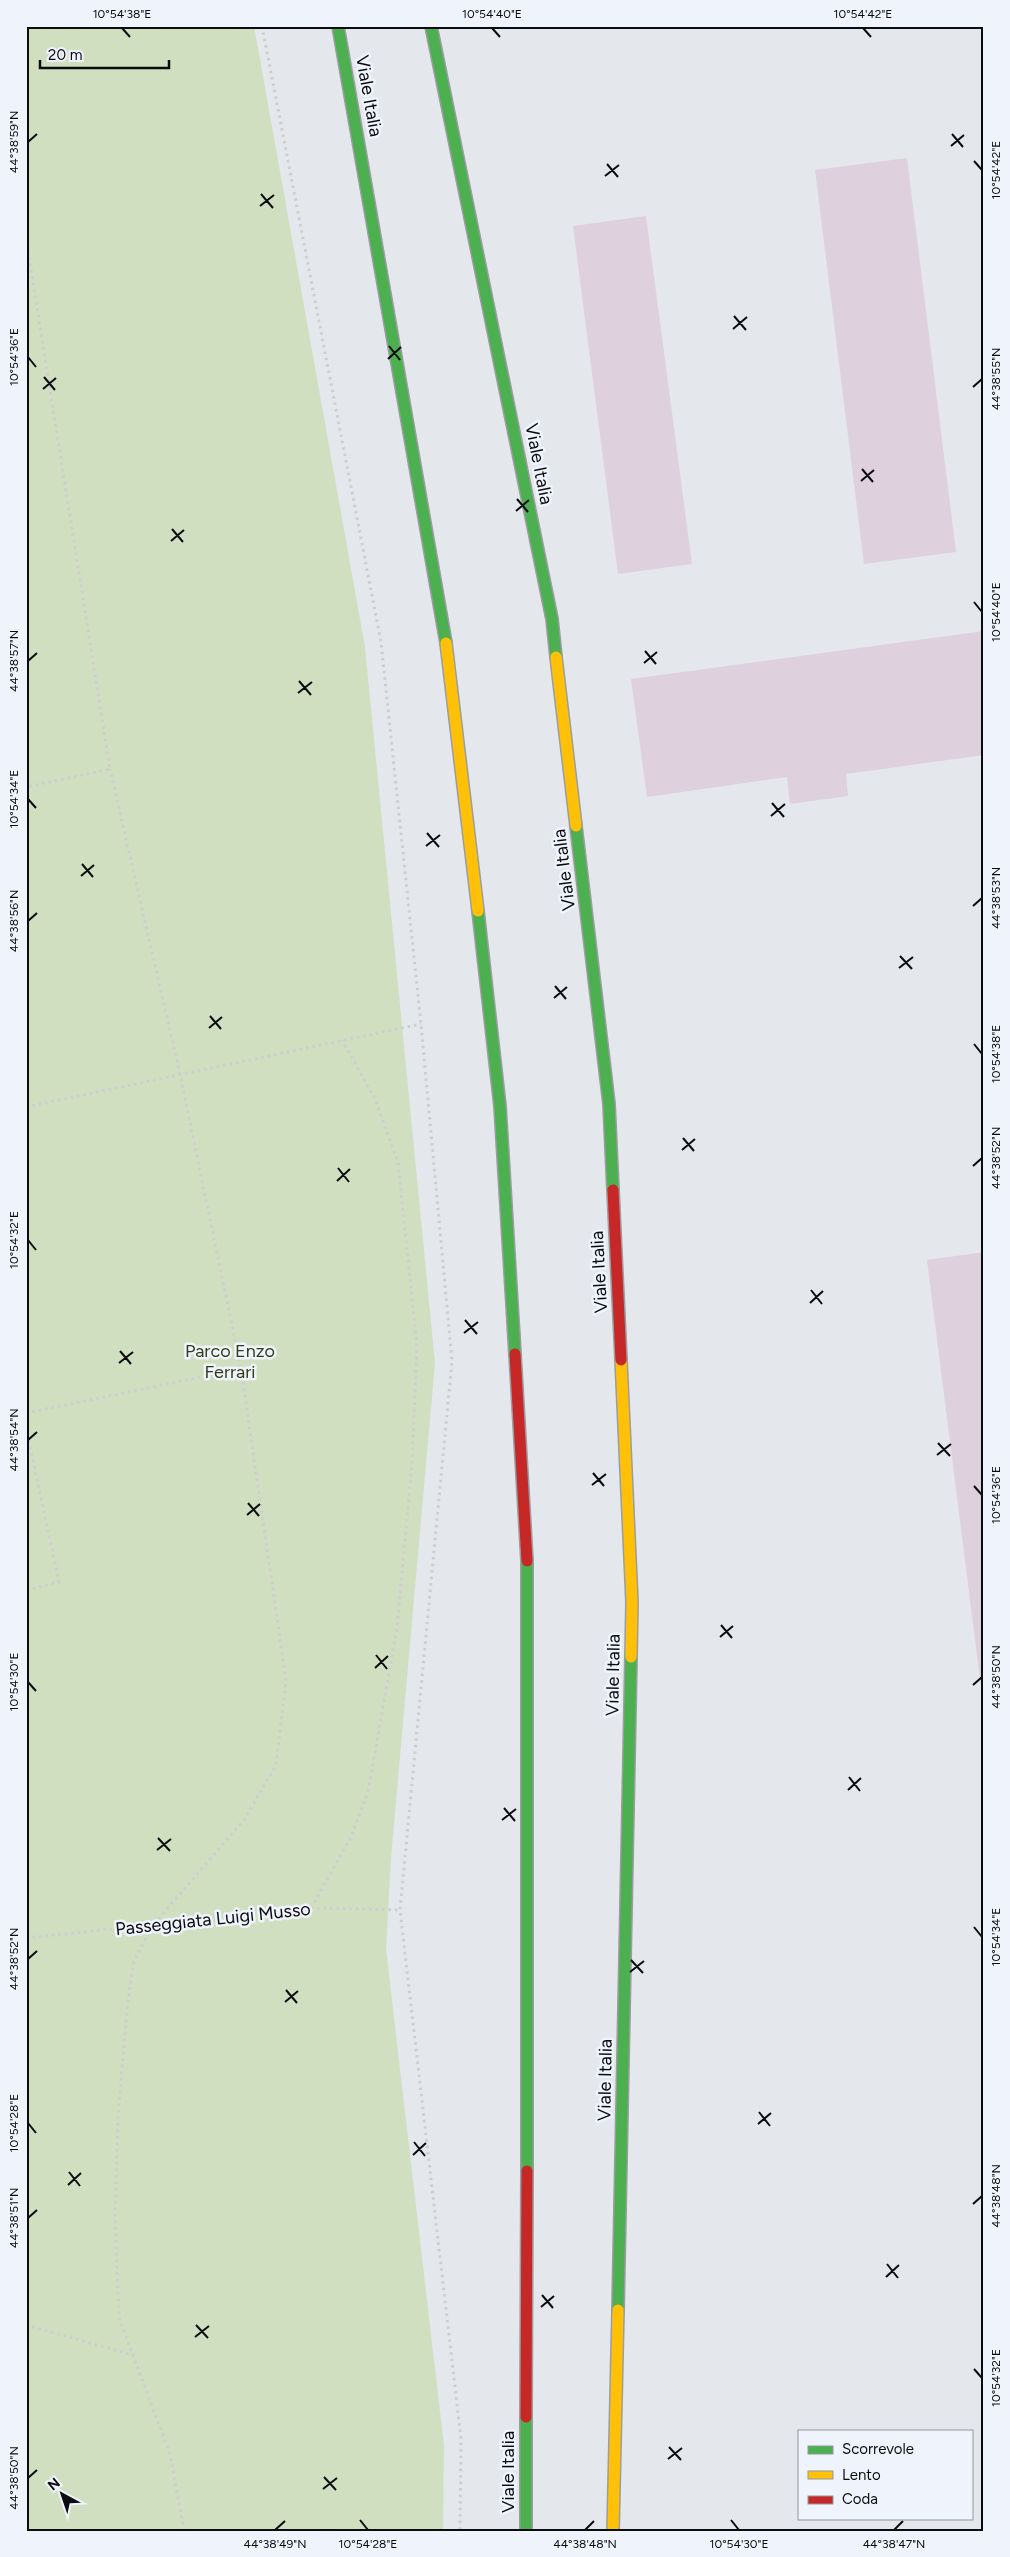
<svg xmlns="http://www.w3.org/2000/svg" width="1010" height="2557" font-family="Figtree,sans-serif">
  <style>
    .green { fill: #d0dfc0 }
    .building { fill: #dfd0de }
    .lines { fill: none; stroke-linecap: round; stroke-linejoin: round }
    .fast-casing { stroke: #9b9da0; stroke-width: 14 }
    .slow-casing { stroke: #9b9da0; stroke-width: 14 }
    .jam-casing { stroke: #9b9da0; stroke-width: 14 }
    .path { stroke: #ceced0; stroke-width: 3; stroke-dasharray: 2.5 4; stroke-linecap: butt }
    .fast { stroke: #4caf50; stroke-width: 11 }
    .slow { stroke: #ffc107; stroke-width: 11 }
    .jam { stroke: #c62828; stroke-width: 11 }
    .ticks { fill: none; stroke: #0b0c0f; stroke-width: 2 }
    .labels { text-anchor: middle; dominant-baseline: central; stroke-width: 5; stroke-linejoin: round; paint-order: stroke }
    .street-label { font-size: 18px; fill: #0b0c0f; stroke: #eff3fc }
    .park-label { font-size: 18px; fill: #303e18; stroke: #eff3fc }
    .neatline { fill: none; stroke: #0b0c0f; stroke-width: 2 }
    .ticks-label { font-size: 12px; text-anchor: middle; fill: #0b0c0f }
  </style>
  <rect width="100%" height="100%" fill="#e4e7eb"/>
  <path class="green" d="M26,26H254L365,647L435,1363L391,1858L386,1949L444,2446L443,2531H26Z"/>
  <path class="building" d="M907,158L956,552L864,564L815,170Z
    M646,216L692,564L618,574L573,226Z
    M984,631V755L846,774L848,796L790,804L787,777L647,797L631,679Z
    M984,1252V1703H983L927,1260Z"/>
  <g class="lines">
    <defs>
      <path id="fast" d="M338,26L446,643
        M431,26L552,619L556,657
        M576,826L609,1104L613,1190
        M478,911L500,1106L515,1354
        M527,2171V1561
        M618,2310L631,1657
        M526,2531V2417"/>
      <path id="slow" d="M446,643L478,911
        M556,657L576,826
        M621,1360L632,1602L631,1657
        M613,2531L618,2310"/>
      <path id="jam" d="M613,1190L621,1360
        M515,1354L527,1561
        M526,2417L527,2171"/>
    </defs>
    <use href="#fast" class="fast-casing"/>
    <use href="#slow" class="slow-casing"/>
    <use href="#jam" class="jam-casing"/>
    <path class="path" d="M262,26L381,642L421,1024L452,1361L400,1910L461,2439L460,2531
      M26,238L110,769L26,787
      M26,1107L421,1024
      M26,1413L241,1369L180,1074L110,769
      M26,1428L59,1582L26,1590
      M311,1908L350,1839L368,1792L397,1628L412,1463L417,1346L398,1162L374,1097L342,1040
      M26,1938L311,1908L400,1910
      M26,2325L133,2355
      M184,2531L170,2454L119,2318L115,2218L118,2117L128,1999L134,1960L154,1924L244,1820L276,1765L286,1680L241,1369"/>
    <use href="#fast" class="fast"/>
    <use href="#slow" class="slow"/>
    <use href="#jam" class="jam"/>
  </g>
  <path class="ticks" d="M122,28L130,37M492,28L500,37M863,28L871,37M952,134L963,147M28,142L37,134M951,146L964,135M974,161L982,170M607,164L618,177M605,176L619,165M261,194L273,208M260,206L274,195M734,316L746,330M733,329L747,317M389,346L400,360M28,357L36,367M388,359L401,347M44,377L55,390M973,387L982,379M43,389L56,378M862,469L873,482M861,481L874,470M517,499L528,512M516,511L529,500M172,529L183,542M171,541L184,530M974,602L982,612M645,651L656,664M28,661L37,653M644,663L657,652M299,681L311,695M298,693L312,682M28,799L36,808M772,803L784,817M771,816L785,804M427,833L439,847M426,846L440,835M82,864L93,877M81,876L94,865M973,906L982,898M28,921L37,913M900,956L912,969M899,968L913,957M555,986L566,999M554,998L567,987M210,1016L221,1029M209,1028L222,1017M974,1044L982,1054M683,1138L694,1151M682,1150L695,1139M973,1166L982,1158M338,1168L349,1182M337,1181L350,1169M28,1240L36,1250M811,1290L822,1304M810,1303L823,1291M465,1320L477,1334M464,1333L478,1322M120,1351L131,1364M119,1363L133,1352M28,1440L37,1432M938,1443L950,1456M937,1455L951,1444M593,1473L604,1486M592,1485L606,1474M974,1486L982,1495M248,1503L259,1516M247,1515L260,1504M721,1625L732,1638M720,1637L733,1626M376,1655L387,1669M375,1668L388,1656M28,1682L36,1691M973,1685L982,1677M849,1777L860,1791M848,1790L861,1778M504,1808L515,1821M502,1820L516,1809M158,1838L170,1851M157,1850L171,1839M974,1927L982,1937M28,1959L37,1951M631,1960L643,1973M630,1972L644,1961M286,1990L297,2003M285,2002L298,1991M759,2112L770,2126M28,2123L36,2133M758,2124L771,2113M414,2142L425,2156M413,2155L426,2143M69,2172L80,2186M68,2185L81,2173M973,2204L982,2196M28,2218L37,2210M887,2264L898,2278M886,2277L899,2265M542,2295L553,2308M541,2307L554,2296M196,2325L208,2338M195,2337L209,2326M974,2369L982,2378M669,2447L681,2460M668,2459L682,2448M324,2477L336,2490M28,2478L37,2470M323,2489L337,2478M360,2520L368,2530M731,2520L739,2530M275,2530L285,2521M585,2530L594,2521M894,2530L903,2521"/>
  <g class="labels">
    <g class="street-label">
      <text transform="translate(369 96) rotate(80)">Viale Italia</text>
      <text transform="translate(539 464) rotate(79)">Viale Italia</text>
      <text transform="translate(564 870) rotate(-97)">Viale Italia</text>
      <text transform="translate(599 1272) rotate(-93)">Viale Italia</text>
      <text transform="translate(613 1675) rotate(-89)">Viale Italia</text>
      <text transform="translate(213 1919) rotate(-6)">Passeggiata Luigi Musso</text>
      <text transform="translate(605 2080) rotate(-89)">Viale Italia</text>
      <text transform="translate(508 2472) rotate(-90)">Viale Italia</text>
    </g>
    <g class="park-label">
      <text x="230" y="1351">Parco Enzo<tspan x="230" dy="21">Ferrari</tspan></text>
    </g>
  </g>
  <rect width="1010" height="2557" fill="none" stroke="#eff3fc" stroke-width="55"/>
  <rect x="798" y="2430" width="175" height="90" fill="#eff3fc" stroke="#94979d"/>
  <rect x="808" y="2446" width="25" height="8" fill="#4caf50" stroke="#94979d"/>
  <text x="842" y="2454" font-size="15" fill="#0b0c0f">Scorrevole</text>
  <rect x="808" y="2471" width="25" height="8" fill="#ffc107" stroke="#94979d"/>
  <text x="842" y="2480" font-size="15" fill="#0b0c0f">Lento</text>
  <rect x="808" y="2496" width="25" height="8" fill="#c62828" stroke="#94979d"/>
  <text x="842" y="2504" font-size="15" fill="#0b0c0f">Coda</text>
  <g transform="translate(62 2494) rotate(320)" stroke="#eff3fc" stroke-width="4" paint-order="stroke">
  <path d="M0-4L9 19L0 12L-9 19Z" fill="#0b0c0f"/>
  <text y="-8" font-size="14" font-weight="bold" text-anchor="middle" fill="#0b0c0f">N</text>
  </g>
  <path d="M40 60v8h129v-8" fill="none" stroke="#0b0c0f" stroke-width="2.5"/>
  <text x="48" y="60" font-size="15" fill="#0b0c0f" stroke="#eff3fc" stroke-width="4" paint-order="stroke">20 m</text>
  <rect x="28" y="28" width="954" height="2502" class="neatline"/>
  <g class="ticks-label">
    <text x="122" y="18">10°54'38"E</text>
    <text x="492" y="18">10°54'40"E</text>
    <text x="863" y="18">10°54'42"E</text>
    <text transform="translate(14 142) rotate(-90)" y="4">44°38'59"N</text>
    <text transform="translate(996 170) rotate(-90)" y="4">10°54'42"E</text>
    <text transform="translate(14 357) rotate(-90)" y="4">10°54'36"E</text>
    <text transform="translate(996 379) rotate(-90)" y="4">44°38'55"N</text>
    <text transform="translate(996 612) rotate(-90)" y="4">10°54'40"E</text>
    <text transform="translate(14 661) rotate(-90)" y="4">44°38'57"N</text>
    <text transform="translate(14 799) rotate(-90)" y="4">10°54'34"E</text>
    <text transform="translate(996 898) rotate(-90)" y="4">44°38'53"N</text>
    <text transform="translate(14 921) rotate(-90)" y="4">44°38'56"N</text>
    <text transform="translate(996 1054) rotate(-90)" y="4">10°54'38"E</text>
    <text transform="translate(996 1158) rotate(-90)" y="4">44°38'52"N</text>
    <text transform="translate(14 1240) rotate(-90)" y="4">10°54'32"E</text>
    <text transform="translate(14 1440) rotate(-90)" y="4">44°38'54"N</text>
    <text transform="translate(996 1495) rotate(-90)" y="4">10°54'36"E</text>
    <text transform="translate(996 1677) rotate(-90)" y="4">44°38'50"N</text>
    <text transform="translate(14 1682) rotate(-90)" y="4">10°54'30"E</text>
    <text transform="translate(996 1937) rotate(-90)" y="4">10°54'34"E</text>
    <text transform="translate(14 1959) rotate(-90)" y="4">44°38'52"N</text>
    <text transform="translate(14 2123) rotate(-90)" y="4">10°54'28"E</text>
    <text transform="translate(996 2196) rotate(-90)" y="4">44°38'48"N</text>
    <text transform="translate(14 2218) rotate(-90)" y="4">44°38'51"N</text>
    <text transform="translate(996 2378) rotate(-90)" y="4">10°54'32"E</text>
    <text transform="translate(14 2478) rotate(-90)" y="4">44°38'50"N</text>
    <text x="275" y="2548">44°38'49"N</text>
    <text x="368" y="2548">10°54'28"E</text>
    <text x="585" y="2548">44°38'48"N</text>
    <text x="739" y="2548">10°54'30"E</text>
    <text x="894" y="2548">44°38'47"N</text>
  </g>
</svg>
